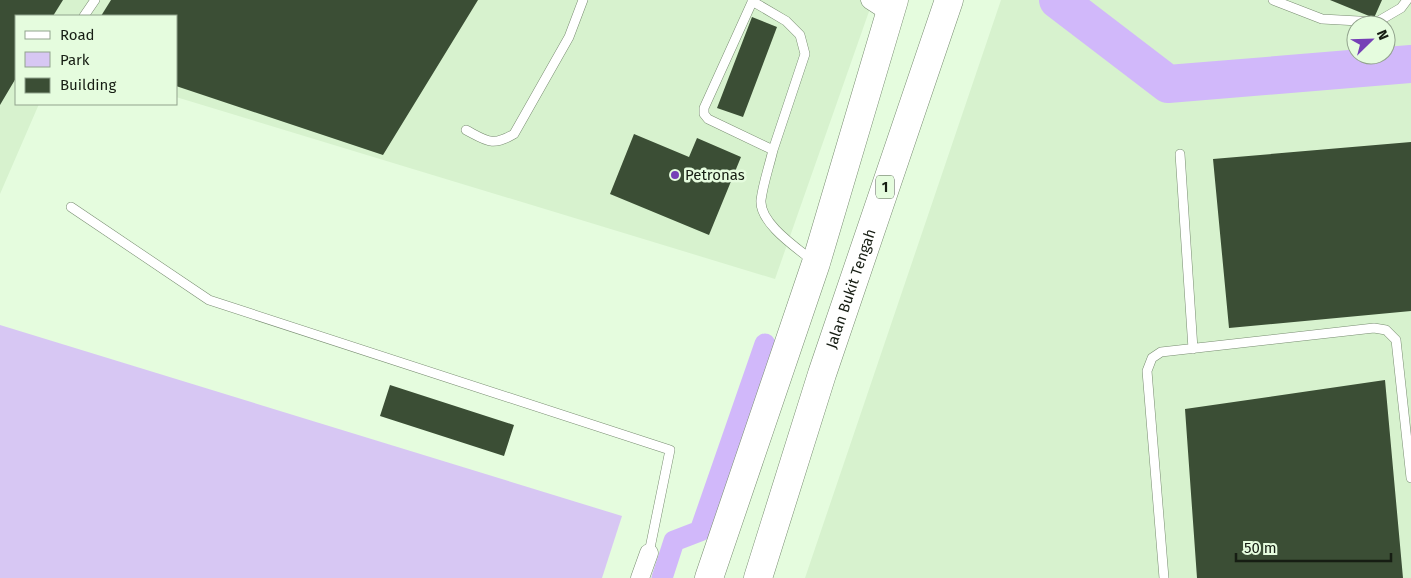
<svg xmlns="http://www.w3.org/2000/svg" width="1411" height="578" font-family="'Fira Sans',sans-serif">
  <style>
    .built { fill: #d7f2ce; fill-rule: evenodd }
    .green { fill: #d7c7f3 }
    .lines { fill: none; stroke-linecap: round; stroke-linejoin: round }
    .canal { stroke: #d1b8fa; stroke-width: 21 }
    .river { stroke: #d1b8fa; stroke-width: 38 }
    .building { fill: #3b4e35 }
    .service-casing { stroke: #788c71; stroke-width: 10 }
    .minor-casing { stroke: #788c71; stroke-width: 19 }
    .trunk-casing { stroke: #788c71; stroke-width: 29 }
    .service { stroke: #fff; stroke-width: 9 }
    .minor { stroke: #fff; stroke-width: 18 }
    .trunk { stroke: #fff; stroke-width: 28 }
    .poi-dot { fill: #7640b6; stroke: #e5fcde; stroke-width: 2 }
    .labels { text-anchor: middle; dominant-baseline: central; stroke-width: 5; stroke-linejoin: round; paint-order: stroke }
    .shield { fill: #e5fcde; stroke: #546050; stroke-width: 1 }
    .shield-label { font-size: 14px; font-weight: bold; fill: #161d13 }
    .poi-label { font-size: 15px; fill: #161d13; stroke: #e5fcde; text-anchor: start }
    .street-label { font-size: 15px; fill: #161d13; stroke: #e5fcde }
  </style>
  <rect width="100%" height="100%" fill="#e5fcde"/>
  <path class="built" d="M0,0H873L775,279L176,97V16H16V104H39L0,194Z
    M1001,0H1411V578H805ZM1356,25H1386V55H1356Z"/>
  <path class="green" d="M0,325L622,516L602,578H0Z"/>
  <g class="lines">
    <path class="canal" d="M662,578L674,541L700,531L765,344"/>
    <path class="river" d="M1058,0L1168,84L1411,64"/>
  </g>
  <path class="building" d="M0,0H63L53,16H16V78L0,105Z
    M111,0H478L383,155L176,86V16H101Z
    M1330,0H1382L1374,18Z
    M752,17L777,27L743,117L717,108Z
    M634,134L689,157L697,138L741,157L709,235L610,194Z
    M1411,142V311L1229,328L1213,159Z
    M1385,380L1403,578H1197L1185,409Z
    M390,385L514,425L504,456L380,416Z"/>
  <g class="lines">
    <defs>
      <path id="service" d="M753,0L704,108V114L708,119L773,150C769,167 763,184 761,200C759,223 797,248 813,261
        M1273,0L1322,19L1377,22L1401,8L1407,0
        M752,1L786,21L800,35L805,54L773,150
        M84,16L95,0
        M466,130C487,141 492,147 514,134L569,37L583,0
        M1180,154L1193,349
        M71,207L209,300L670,450L649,553
        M1164,578L1147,371L1152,358L1161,352L1374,328L1386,330L1396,340L1411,478"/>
      <path id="minor" d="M870,0L890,13
        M640,578L649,553"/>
      <g id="trunk">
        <path d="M709,578L816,263L894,0"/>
        <path id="s1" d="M758,578L822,374L949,0"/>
      </g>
    </defs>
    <use href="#service" class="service-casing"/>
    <use href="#minor" class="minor-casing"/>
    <use href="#trunk" class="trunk-casing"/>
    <use href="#service" class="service"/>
    <use href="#minor" class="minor"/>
    <use href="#trunk" class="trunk"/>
  </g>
  <circle class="poi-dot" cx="675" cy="175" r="5"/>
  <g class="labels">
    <rect class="shield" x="876" y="175.5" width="18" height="23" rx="4"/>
    <g class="shield-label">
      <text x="885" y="187">1</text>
    </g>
    <g class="poi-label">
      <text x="685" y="175">Petronas</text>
    </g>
    <g class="street-label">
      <text stroke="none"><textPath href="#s1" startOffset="304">Jalan Bukit Tengah</textPath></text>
    </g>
  </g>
  <rect x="15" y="15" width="162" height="90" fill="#e5fcde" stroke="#92a38d"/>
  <rect x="25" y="31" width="25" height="8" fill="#ffffff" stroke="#92a38d"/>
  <text x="60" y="40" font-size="15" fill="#161d13">Road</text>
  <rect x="25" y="52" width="25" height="15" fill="#d7c7f3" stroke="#92a38d"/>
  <text x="60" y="65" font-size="15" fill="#161d13">Park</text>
  <rect x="25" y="78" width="25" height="15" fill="#3b4e35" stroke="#92a38d"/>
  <text x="60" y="90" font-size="15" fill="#161d13">Building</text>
  <g transform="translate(1371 40) rotate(67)"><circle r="24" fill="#e5fcde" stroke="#92a38d"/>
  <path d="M0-4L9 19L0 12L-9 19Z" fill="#7640b6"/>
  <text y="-8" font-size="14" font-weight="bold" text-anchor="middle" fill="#161d13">N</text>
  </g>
  <path d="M1236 553v8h155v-8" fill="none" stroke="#161d13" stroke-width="2.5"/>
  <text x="1244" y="553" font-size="15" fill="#161d13" stroke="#e5fcde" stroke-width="4" paint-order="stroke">50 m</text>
</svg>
